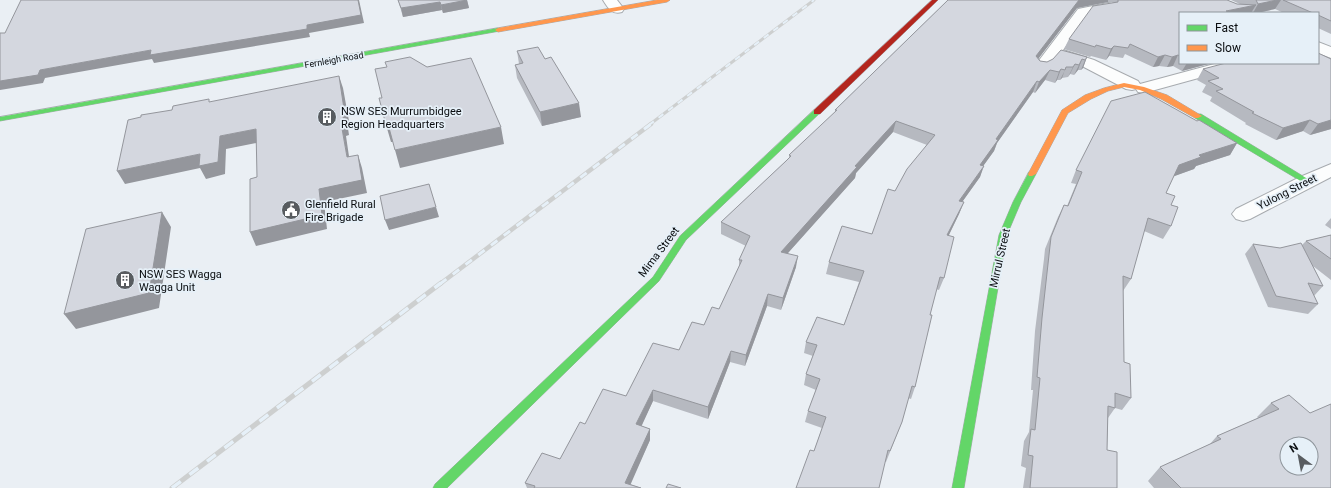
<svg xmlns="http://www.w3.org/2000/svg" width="1331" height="488" font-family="Roboto,sans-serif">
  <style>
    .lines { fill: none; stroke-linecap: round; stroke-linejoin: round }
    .street-casing { stroke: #a7abaf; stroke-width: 2 }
    .fast-casing { stroke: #a7abaf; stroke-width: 1 }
    .slow-casing { stroke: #a7abaf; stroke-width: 1 }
    .jam-casing { stroke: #a7abaf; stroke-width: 1 }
    .street { fill: #fcfdfd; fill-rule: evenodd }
    .fast { fill: #63d668; fill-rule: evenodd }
    .slow { fill: #ff974d; fill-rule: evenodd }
    .jam { fill: #b3261e; fill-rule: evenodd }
    .rail-far2-casing { stroke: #cdcfcf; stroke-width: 3 }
    .rail-far1-casing { stroke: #cdcfcf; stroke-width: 4.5 }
    .rail-casing { stroke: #cdcfcf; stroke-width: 5 }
    .rail-far2 { stroke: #e6f0f8; stroke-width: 2; stroke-dasharray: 6; stroke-linecap: butt }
    .rail-far1 { stroke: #e6f0f8; stroke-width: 3; stroke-dasharray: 8; stroke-linecap: butt }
    .rail { stroke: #e6f0f8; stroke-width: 3.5; stroke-dasharray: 11; stroke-linecap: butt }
    .wall { fill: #b6b9c0 }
    .shaded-wall { fill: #94969c }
    .building { fill: #d4d7df; stroke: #94969c; fill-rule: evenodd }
    .labels { text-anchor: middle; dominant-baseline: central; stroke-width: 3.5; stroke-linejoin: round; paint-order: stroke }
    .far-street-label { font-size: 9px; fill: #0a0d10; stroke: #e6f0f8 }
    .poi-label { font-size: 11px; fill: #0a0d10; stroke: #e6f0f8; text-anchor: start }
    .street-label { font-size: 11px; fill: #0a0d10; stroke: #e6f0f8 }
  </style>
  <rect width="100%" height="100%" fill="#eaeff4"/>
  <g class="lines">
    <defs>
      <path id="street" d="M603,0H617L624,9L622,12C612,15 608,8 603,0Z
        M1108,3L1113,4L1115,7L1113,10L1088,15L1063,50L1094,60L1138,81L1140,84L1218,63L1224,65L1226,68L1224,71L1144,93L1138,92L1136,89L1132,90L1126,89L1082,66L1057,58C1050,67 1048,73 1036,70L1034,67L1078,9Z
        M1318,42L1331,47V58L1318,53Z
        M1331,164V177L1250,219L1243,221L1236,219L1232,214L1236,209L1300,177Z"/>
      <path id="fast" d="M498,28L501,30L500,31L0,121V117Z
        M814,110H817L821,112L686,240L659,281L447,488H433L435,484L653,277L680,236Z
        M1195,114H1201L1311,181L1307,184L1304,183L1195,118Z
        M1029,172H1032L1036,174L1021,202L1007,235L964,488H952L999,235L1013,202Z"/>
      <path id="slow" d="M657,0H670L667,2L498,32L495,30L498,28Z
        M1124,83L1144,87L1167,95L1202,116L1198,118H1195L1161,99L1140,90L1124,87L1108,91L1091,99L1068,113L1036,174L1032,176H1029L1028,174L1062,110L1085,95L1104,88Z"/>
      <path id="jam" d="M932,0H938L820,114H814V110Z"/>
    </defs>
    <use href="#street" class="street-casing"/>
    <use href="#fast" class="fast-casing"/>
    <use href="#slow" class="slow-casing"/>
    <use href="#jam" class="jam-casing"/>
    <use href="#street" class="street"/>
    <use href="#fast" class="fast"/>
    <use href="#slow" class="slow"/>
    <use href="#jam" class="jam"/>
    <defs>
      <path id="rail-far2" d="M649,125L814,0"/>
      <path id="rail-far1" d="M440,284L651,124"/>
      <path id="rail" d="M172,488L441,283"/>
    </defs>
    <use href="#rail-far2" class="rail-far2-casing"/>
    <use href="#rail-far1" class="rail-far1-casing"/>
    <use href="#rail" class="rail-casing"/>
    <use href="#rail-far2" class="rail-far2"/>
    <use href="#rail-far1" class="rail-far1"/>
    <use href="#rail" class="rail"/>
  </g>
  <path class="wall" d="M398,0H467L469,8L443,13L442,10L403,17Z
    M948,0H1227L1237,4H1240L1231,0H1331V34L1318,28V13H1284L1275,9L1257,13H1252L1251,12V13H1180V63H1212L1182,71L1173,66L1167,67L1159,66L1153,67L1125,54L1123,58L1109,56L1106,60L1091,56L1090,57L1064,49L1069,39L1113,2H1108L1077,8L1038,59L1040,61L1047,62L1087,57L1083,68L1081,70H1078L1074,75L1070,74L1068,77L1062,78L1060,80H1057L1055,83L1045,80L1035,93L1033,92L997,143L994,151L983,166L980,177L962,202H964L959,214L949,235L944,278L939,290L936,289L930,315L915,387L911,399L908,398L902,422L886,462L814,451L822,428L805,422L808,411L816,390L804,385L806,374L813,356L804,353L806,342L844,325L859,282L826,274L829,262L872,234L895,191L927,145L893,132L856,173L855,178L788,253L796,267L781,310L767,306L745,366L730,362L708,419L653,401L641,426L650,429V440L630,484L641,488H527L525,483L560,459L585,424L626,396L679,350L704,325L719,309L739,267V260L746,246L721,234V222L786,161L789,158V155L835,113V110Z
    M517,51L545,59L581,117L542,126L517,78L515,65L519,64Z
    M1223,63H1318L1331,129L1310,135L1303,131L1276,140L1245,124L1246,123L1210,101L1212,97L1202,92L1206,85L1197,80L1203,69L1224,64Z
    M1197,121L1237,143L1230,155L1196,166L1194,169L1174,176L1166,193L1171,205V226L1163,239L1144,231L1131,279L1123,291L1124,362L1131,398L1122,410L1115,408L1108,418L1107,450L1117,488H1023L1026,468L1021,466L1024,441L1029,432L1033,390H1031L1035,331L1044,259L1045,249L1058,217L1064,205L1067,206L1076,184L1071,183L1076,170Z
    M1331,218V229L1325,225Z
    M1331,235V280L1313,266L1323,286L1314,296L1318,304L1308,314L1268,307L1245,254L1253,244L1280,248L1302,245L1306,241Z
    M1289,395L1331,488H1154L1148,481L1160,467L1210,444L1217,436L1258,418L1257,417L1271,403Z"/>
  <path class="shaded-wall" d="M358,0H359L364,23L309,33L310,37L154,63L152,59L45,78L43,83L0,90V81L40,70L151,50L307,25Z
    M467,0L469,8L443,13L441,5Z
    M1079,0H1108V2L1077,8L1032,67L1036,56Z
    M1277,0H1281L1275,9L1257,13H1253L1258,4Z
    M440,2L442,10L403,17L401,8Z
    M1256,5L1251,13H1225L1226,11Z
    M1114,46L1109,56L1106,60L1111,49Z
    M1165,55L1159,66L1153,67L1158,57Z
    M1178,55L1173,66L1167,67L1172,57Z
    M1087,57L1083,68L1081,70L1085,60Z
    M1082,59L1078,70L1074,75Z
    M1187,63H1212L1182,71Z
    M1075,64L1070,74L1068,77L1073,67Z
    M1066,67L1062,78L1060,80L1065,70Z
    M1061,69L1057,80L1055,83L1059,72Z
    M1050,70L1045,80L1035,93L1039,82Z
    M339,76L343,88L349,121L347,122L349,135L346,136L351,170L347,157L341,123L342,109Z
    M1037,81L1033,92L997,143L994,151L976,176L980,165L996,139Z
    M579,103L581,117L542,126L540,112Z
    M1310,120L1303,131L1276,140L1283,128Z
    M1331,120V129L1310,135L1318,124Z
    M896,121L893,132L856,173L855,178L779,263L781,252L855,166Z
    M388,124L394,142H391L386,125Z
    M501,127L504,144L400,168L395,150Z
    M256,129L261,142L226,149L225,174L206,179L200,168L125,184L117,171L200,154L220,136Z
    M1237,143L1230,155L1196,166L1194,169L1172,177L1179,165L1199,155Z
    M358,155L362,168L367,193L324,202L327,229L256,246L250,232L319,189Z
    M984,166L980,177L955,212L959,201Z
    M964,202L959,214L943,247L947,235Z
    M436,207L439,217L389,230L385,220Z
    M162,212L171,227L159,308L76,329L64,314Z
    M798,256L796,267L781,310L783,298Z
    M768,294L767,306L745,366L746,355Z
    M731,351L730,362L708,419V407Z
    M653,390V401L637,436L636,424Z
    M650,429V440L629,488L625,483Z"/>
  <path class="building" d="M21,0H358L361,15L307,25V29L150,55L151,50L40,70L38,75L0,81V33H5Z
    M398,0H467L441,5L440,2L401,8Z
    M948,0H1079L1036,56L1040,61L1047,62L1053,59L1061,50L1087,57L1085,60L1082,59L1079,65L1075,64L1073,67H1066L1065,70L1061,69L1059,72L1050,70L1039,82L1037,81L996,139L998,140L980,165L984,166L959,201L964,202L947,235L954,237L944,278L940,277L930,315H932L915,387L912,386L902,422L890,451L888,450L879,488H796L810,450L814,451L826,417L808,411L820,379L806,374L817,345L806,342L817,317L844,325L864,271L829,262L842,226L872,234L888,189L895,191L907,169L935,135L896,121L855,166L857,167L781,252L798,256L783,298L768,294L746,355L731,351L708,407L653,390L636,424L650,429L625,483L641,488H534L535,486L525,483L542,453L560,459L580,422L585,424L603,389L626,396L653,343L679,350L692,322L704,325L712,307L719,309L742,260H739L750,236L721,222L786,161L791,156L789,155L837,110H835Z
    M1118,0H1227L1237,4L1256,5L1226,11L1231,13H1180V56L1178,55L1172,57L1165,55L1158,57L1130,44L1128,48L1114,46L1111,49L1096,45L1095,47L1069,39L1093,6L1118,2Z
    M1256,0H1277L1258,4Z
    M1283,0H1331V21L1318,15V13H1313Z
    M538,47L545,59L551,57L579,103L540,112L515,65L523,63L517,51Z
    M1318,53L1331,59V120L1318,124L1310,120L1283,128L1252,113L1254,112L1216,91L1223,89L1208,81L1219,78L1203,69L1226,63H1318Z
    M410,57L427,67L471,58L501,127L395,150L388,124L386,125L379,98H382L375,69L387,67L385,62Z
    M339,76L344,109H342L344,123H341L347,157L358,155L362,180L319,189L322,215L250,232V179L257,177L256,129L220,136L218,162L199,166L200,154L117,171L128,120L141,117V115L172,110L173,106L209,99V102Z
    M1145,92L1197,121L1199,120L1237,143L1199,155L1201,157L1179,165L1166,193L1175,196L1171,205L1178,207L1171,226L1148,218L1131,279L1123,276L1124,362L1130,364L1131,398L1115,393V408L1108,406L1107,450L1117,452V488H1030L1033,456L1028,455L1031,429L1035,430L1040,378L1037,377L1042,318L1051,237L1064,205L1068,206L1082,172L1076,170L1111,101Z
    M429,184L436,207L385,220L380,196Z
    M162,212L149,293L64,314L86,229Z
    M1331,235V259L1306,241Z
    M1301,243L1323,286L1308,283L1318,304L1276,296L1253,244L1280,248Z
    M1289,395L1310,413L1331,404V488H1181L1160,467L1221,439L1217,436L1279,409L1271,403ZM1287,444H1311V468H1287Z
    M668,484L681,488H666Z"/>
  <defs>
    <symbol id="building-disc" viewBox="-11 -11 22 22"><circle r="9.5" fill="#585c60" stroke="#e6f0f8"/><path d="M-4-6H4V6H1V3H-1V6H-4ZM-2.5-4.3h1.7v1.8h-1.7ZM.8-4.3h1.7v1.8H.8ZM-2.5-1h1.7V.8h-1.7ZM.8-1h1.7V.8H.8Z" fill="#fff"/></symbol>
    <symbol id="civic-disc" viewBox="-11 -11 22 22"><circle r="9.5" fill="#585c60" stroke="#e6f0f8"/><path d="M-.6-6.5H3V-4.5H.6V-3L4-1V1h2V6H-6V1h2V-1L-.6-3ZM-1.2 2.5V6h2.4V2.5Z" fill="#fff"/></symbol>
  </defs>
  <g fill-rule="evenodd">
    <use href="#building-disc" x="316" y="106" width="22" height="22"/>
    <use href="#civic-disc" x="280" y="199" width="22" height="22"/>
    <use href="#building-disc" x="114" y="269" width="22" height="22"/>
  </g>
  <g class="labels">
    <g class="far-street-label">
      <text transform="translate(334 60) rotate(-10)">Fernleigh Road</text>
    </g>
    <g class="poi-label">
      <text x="341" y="111">NSW SES Murrumbidgee<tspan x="341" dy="13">Region Headquarters</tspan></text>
      <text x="305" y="204">Glenfield Rural<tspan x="305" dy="13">Fire Brigade</tspan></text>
      <text x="139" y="274">NSW SES Wagga<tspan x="139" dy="13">Wagga Unit</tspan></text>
    </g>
    <g class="street-label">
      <text transform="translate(1287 192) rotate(-27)">Yulong Street</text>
      <text transform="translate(659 252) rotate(-53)">Mima Street</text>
      <text transform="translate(1000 258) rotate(-77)">Mirrul Street</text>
    </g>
  </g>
  <rect x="1179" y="12" width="140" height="52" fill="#e6f0f8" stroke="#8e959b"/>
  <rect x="1187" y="25" width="20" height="6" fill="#63d668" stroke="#8e959b"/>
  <text x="1215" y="32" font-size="12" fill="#0a0d10">Fast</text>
  <rect x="1187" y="45" width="20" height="6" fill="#ff974d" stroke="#8e959b"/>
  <text x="1215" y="52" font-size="12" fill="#0a0d10">Slow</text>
  <g transform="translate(1299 456) rotate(328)"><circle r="19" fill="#e6f0f8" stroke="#8e959b"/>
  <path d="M0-3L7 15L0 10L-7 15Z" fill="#585c60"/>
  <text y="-6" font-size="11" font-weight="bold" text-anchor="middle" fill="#0a0d10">N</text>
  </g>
</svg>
